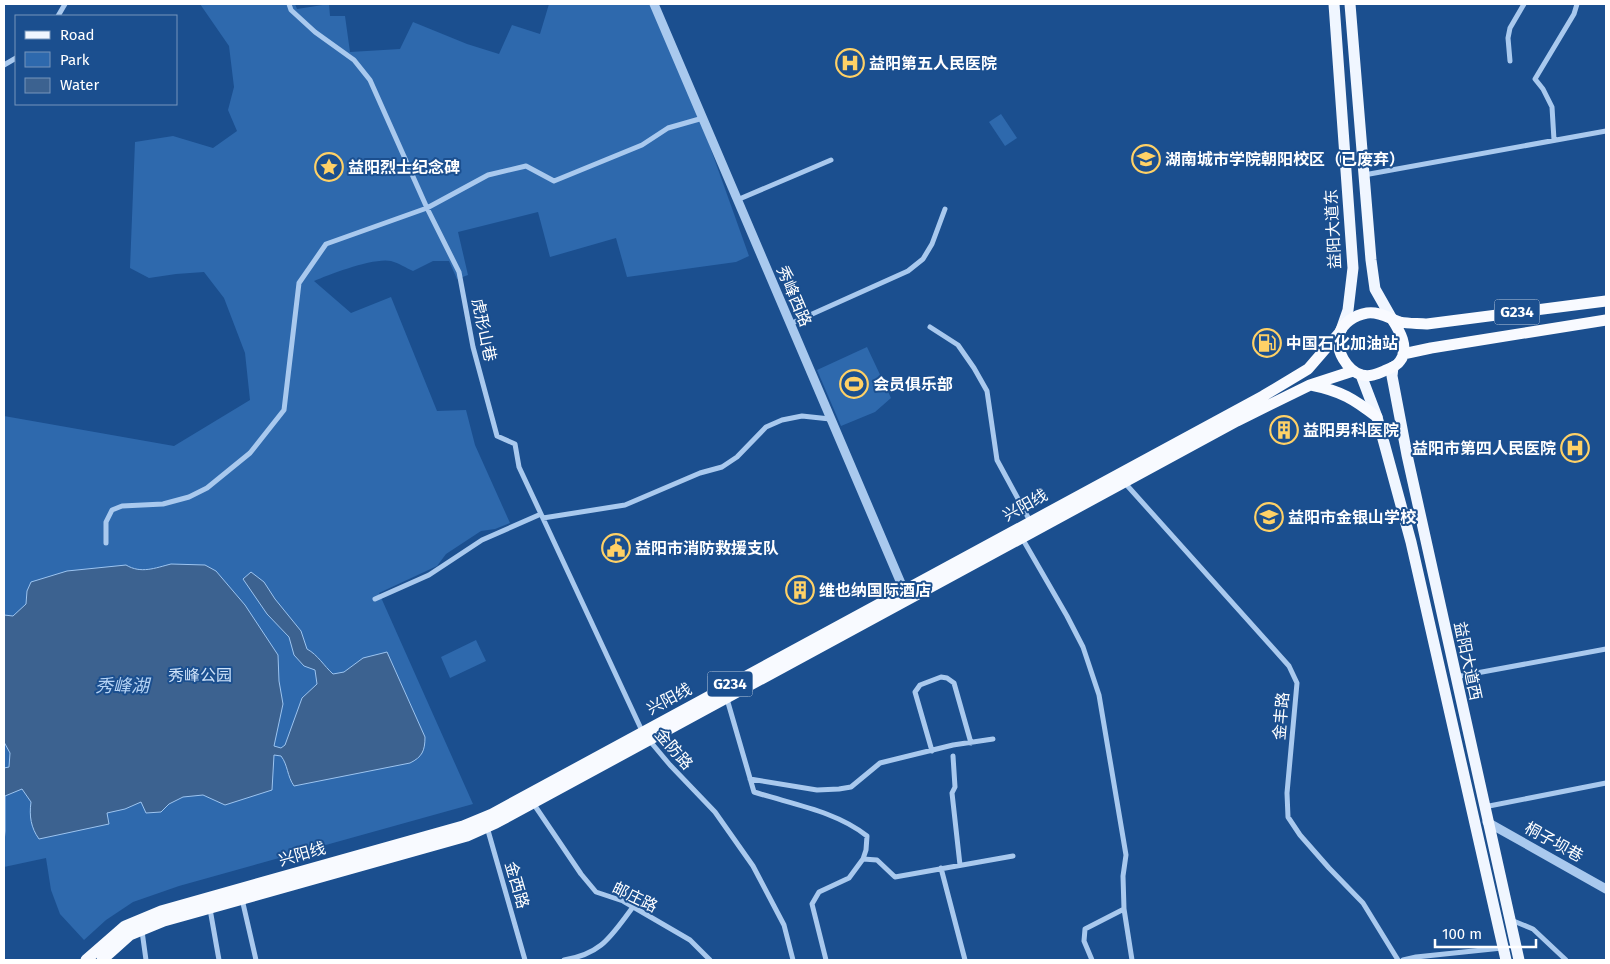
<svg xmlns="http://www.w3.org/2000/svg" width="1610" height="964" font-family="'Fira Sans','Noto Sans SC',sans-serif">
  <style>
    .green { fill: #2e69ad }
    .water { fill: #3c6290; stroke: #9cc4f0 }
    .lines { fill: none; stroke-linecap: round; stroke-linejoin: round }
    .minor { stroke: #a9c9ee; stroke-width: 5 }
    .tertiary { stroke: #a9c9ee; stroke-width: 9 }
    .primary { stroke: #f0f6ff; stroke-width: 11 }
    .trunk { stroke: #f8faff; stroke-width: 11 }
    .labels { text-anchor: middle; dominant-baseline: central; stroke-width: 4; stroke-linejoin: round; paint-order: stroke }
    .shield { fill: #1b4f8f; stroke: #bbcadd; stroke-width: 1 }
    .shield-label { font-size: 15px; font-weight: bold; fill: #fff }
    .poi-label { font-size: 16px; font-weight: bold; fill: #fff; stroke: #1b4f8f; text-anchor: start }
    .street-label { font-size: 16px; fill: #fff; stroke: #1b4f8f }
    .park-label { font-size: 16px; fill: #cfe3fa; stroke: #1b4f8f }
    .water-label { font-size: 18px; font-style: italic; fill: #b5d3f5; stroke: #1b4f8f }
  </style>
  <rect width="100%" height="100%" fill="#1b4f8f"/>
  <path class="green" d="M200,4H295L297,9L329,4L330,16H345L350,52L400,49L413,22L467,44L499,54L512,25L540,34L549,4H651L699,116L749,256L736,262L627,277L616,238L550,257L538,212L458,232L468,275L457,279L449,261H433L413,271C406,268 399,263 391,261C375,257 330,274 314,281L351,313L391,297L437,411L466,410L475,445L510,523L495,529L481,531L446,554L437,566L379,593L473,804L179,886L133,902L106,920L84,940L60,914L51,890L46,858L4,867V416L174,446L250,400L245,353L224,298L204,272L176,274L149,278L130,268L135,142L173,136L213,148L237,131L228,110L234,87L229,46Z
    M1001,114L1017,138L1005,146L989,122Z
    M867,347L891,398L875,412L841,426L817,370Z
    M476,640L486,661L450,678L441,657Z"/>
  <path class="water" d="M171,564L205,565L216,571L245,605L278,655L279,681L283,704L274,746L281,748L285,745L302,698L317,684L315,670L304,666L294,655L289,637L267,614L243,579L251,572L264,582L275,599L301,631L307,649C318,655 324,666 333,674L344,672L363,658L387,652L425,737C425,751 422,757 410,763L294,786C287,776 288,765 281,756L274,755L272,790L225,805L203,795L183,797L169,804L161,812L146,813L141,802L125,809L107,813L109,824L39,839C31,828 29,816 31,802L22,789L5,796V831L4,843V768L9,767L10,753L4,742V615L13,616L26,604L27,591L31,582L67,571L126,565C141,574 155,568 171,564Z"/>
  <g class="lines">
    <path class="minor" d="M289,4L291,10L315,32L354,60L370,80L427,208L459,272L473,347L497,436L515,444L519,467L541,514L482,540L429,575L375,599
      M58,16L65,4
      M1510,61L1508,38L1510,28L1524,4
      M4,65L16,58
      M1554,140L1552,107L1543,89L1535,79L1574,14L1577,4
      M1364,175L1606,131
      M737,200L831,160
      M790,324L908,271L923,259L932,244L945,209
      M930,327L958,345L974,368L987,391L997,460L1030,521
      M1124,482L1289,666L1297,683L1287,793L1288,817L1300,835L1329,868L1363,903L1398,960
      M541,514L643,733
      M543,518L625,505L700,473L722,467L737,457L766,427L782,420L802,416L830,419
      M1022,538L1067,616L1083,647L1099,695L1126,855L1123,876L1124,909L1085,929L1084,941L1092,960
      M106,543V522L112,510L122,506L163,504L189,497L207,488L250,453L284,410L299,283L326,244L427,208L488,175L526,166L554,181L642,145L668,128L703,118
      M1455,677L1606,649
      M727,699L754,792C791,804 836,811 867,836L866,850L863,859L849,878L819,892L812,904L826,960
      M649,740L670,765L715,812L753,866L784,925L793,960
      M932,751L915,692L920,685L941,677L947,678L954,683L971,743
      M953,756L955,787L952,793L960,865
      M750,779L817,790L839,789L851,787L880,763L953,745L993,739
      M533,803L581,874L596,892L623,901L690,940L710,960
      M1484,807L1606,783
      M487,827L525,960
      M863,859L877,860L895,877L1013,856
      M941,868L965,960
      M242,899L256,960
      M210,909L219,960
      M1124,909L1132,960
      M1511,920L1533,929L1566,960
      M142,931L146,960
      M564,960C602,954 611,936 633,907
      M1403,960L1416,957L1502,948"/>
    <path class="tertiary" d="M654,4L906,595
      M1487,822L1606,889"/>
    <path class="primary" d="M1334,4L1353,268L1348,310L1341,330
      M1350,4L1371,260L1375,289L1392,319
      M1393,367L1392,376L1407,455L1519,960
      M1361,375L1377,417L1411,542L1506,960"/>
    <path class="trunk" d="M1392,319C1399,330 1410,348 1400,361C1397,366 1389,369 1384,371C1377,374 1370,377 1362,375C1347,371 1335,350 1339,335C1342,323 1355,315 1367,313C1379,311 1390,319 1400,322C1409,324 1419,323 1427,324L1606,301
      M1403,354L1431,348L1606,320
      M1311,385C1341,391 1354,399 1377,417
      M86,960L125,926L161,911L463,826L492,814L1263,396L1308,369L1340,332
      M102,960L130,935L164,921L467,836L496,823L1237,421L1310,385L1353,371"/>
  </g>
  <defs>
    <symbol id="hospital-ring" viewBox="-11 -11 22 22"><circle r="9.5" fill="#1b4f8f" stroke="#ffd166" stroke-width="1.5"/><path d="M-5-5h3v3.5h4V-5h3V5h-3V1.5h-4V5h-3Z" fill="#ffd166"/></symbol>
    <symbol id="school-ring" viewBox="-11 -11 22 22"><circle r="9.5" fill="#1b4f8f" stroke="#ffd166" stroke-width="1.5"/><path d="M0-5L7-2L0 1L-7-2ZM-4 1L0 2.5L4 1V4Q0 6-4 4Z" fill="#ffd166"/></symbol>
    <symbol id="sight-ring" viewBox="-11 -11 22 22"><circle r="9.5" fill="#1b4f8f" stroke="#ffd166" stroke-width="1.5"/><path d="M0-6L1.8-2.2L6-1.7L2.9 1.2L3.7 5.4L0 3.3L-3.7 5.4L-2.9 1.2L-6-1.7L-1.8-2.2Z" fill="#ffd166"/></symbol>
    <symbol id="fuel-ring" viewBox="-11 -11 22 22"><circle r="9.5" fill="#1b4f8f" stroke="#ffd166" stroke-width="1.5"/><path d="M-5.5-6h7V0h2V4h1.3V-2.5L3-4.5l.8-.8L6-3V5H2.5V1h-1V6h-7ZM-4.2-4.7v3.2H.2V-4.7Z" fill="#ffd166"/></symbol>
    <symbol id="stadium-ring" viewBox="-11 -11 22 22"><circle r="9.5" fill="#1b4f8f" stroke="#ffd166" stroke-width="1.5"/><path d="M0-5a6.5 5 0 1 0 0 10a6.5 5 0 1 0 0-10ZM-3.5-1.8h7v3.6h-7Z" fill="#ffd166"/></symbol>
    <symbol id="building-ring" viewBox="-11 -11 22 22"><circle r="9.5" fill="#1b4f8f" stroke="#ffd166" stroke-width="1.5"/><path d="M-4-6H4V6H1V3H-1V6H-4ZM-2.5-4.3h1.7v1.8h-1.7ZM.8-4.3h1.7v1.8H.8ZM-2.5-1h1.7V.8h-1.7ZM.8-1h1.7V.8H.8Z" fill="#ffd166"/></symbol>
    <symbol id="civic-ring" viewBox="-11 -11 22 22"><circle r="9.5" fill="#1b4f8f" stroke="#ffd166" stroke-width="1.5"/><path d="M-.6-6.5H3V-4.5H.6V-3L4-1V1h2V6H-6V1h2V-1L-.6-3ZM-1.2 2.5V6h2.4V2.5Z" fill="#ffd166"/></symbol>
  </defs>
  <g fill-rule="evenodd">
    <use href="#hospital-ring" x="834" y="47" width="32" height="32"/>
    <use href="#school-ring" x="1130" y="143" width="32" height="32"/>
    <use href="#sight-ring" x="313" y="151" width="32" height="32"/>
    <use href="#fuel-ring" x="1251" y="327" width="32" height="32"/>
    <use href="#stadium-ring" x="838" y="368" width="32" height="32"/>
    <use href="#building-ring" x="1268" y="414" width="32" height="32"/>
    <use href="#hospital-ring" x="1559" y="432" width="32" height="32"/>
    <use href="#school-ring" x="1253" y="501" width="32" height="32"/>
    <use href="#civic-ring" x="600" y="532" width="32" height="32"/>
    <use href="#building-ring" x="784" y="574" width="32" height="32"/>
  </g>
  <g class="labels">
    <g class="shield">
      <rect x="1494.5" y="299.5" width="45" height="25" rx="4"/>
      <rect x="707.5" y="671.5" width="45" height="25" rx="4"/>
    </g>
    <g class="shield-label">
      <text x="1517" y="312">G234</text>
      <text x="730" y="684">G234</text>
    </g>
    <g class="poi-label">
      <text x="869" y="63">益阳第五人民医院</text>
      <text x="1165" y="159">湖南城市学院朝阳校区（已废弃）</text>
      <text x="348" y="167">益阳烈士纪念碑</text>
      <text x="1286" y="343">中国石化加油站</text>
      <text x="873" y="384">会员俱乐部</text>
      <text x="1303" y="430">益阳男科医院</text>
      <text x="1556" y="448" text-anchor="end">益阳市第四人民医院</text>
      <text x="1288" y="517">益阳市金银山学校</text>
      <text x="635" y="548">益阳市消防救援支队</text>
      <text x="819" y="590">维也纳国际酒店</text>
    </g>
    <g class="street-label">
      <text transform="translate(1333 229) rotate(-93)">益阳大道东</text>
      <text transform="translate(794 296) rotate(67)">秀峰西路</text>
      <text transform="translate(484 330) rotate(78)">虎形山巷</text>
      <text transform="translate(1025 505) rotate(-29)">兴阳线</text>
      <text transform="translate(1468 661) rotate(78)">益阳大道西</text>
      <text transform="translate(669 699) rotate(-28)">兴阳线</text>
      <text transform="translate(1281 716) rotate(-85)">金丰路</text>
      <text transform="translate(674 749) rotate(49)">金防路</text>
      <text transform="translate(1554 842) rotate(29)">桐子坝巷</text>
      <text transform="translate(302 854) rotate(-16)">兴阳线</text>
      <text transform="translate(517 885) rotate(74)">金西路</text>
      <text transform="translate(635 897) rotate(26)">邮庄路</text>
    </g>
    <g class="park-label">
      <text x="200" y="675">秀峰公园</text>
    </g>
    <g class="water-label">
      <text x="122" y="686">秀峰湖</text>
    </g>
  </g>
  <rect width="1610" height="964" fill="none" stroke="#ffffff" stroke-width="10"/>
  <rect x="15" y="15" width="162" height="90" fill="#1b4f8f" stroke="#7695bc"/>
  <rect x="25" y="31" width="25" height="8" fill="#f0f6ff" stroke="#7695bc"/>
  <text x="60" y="40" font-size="15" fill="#ffffff">Road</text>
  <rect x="25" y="52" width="25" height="15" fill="#2e69ad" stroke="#7695bc"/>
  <text x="60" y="65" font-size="15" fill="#ffffff">Park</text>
  <rect x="25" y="78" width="25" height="15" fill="#3c6290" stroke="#7695bc"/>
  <text x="60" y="90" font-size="15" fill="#ffffff">Water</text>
  <path d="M1435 939v8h101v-8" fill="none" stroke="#ffffff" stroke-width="2.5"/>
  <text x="1442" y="939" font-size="15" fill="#ffffff" stroke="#1b4f8f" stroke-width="4" paint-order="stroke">100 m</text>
</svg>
